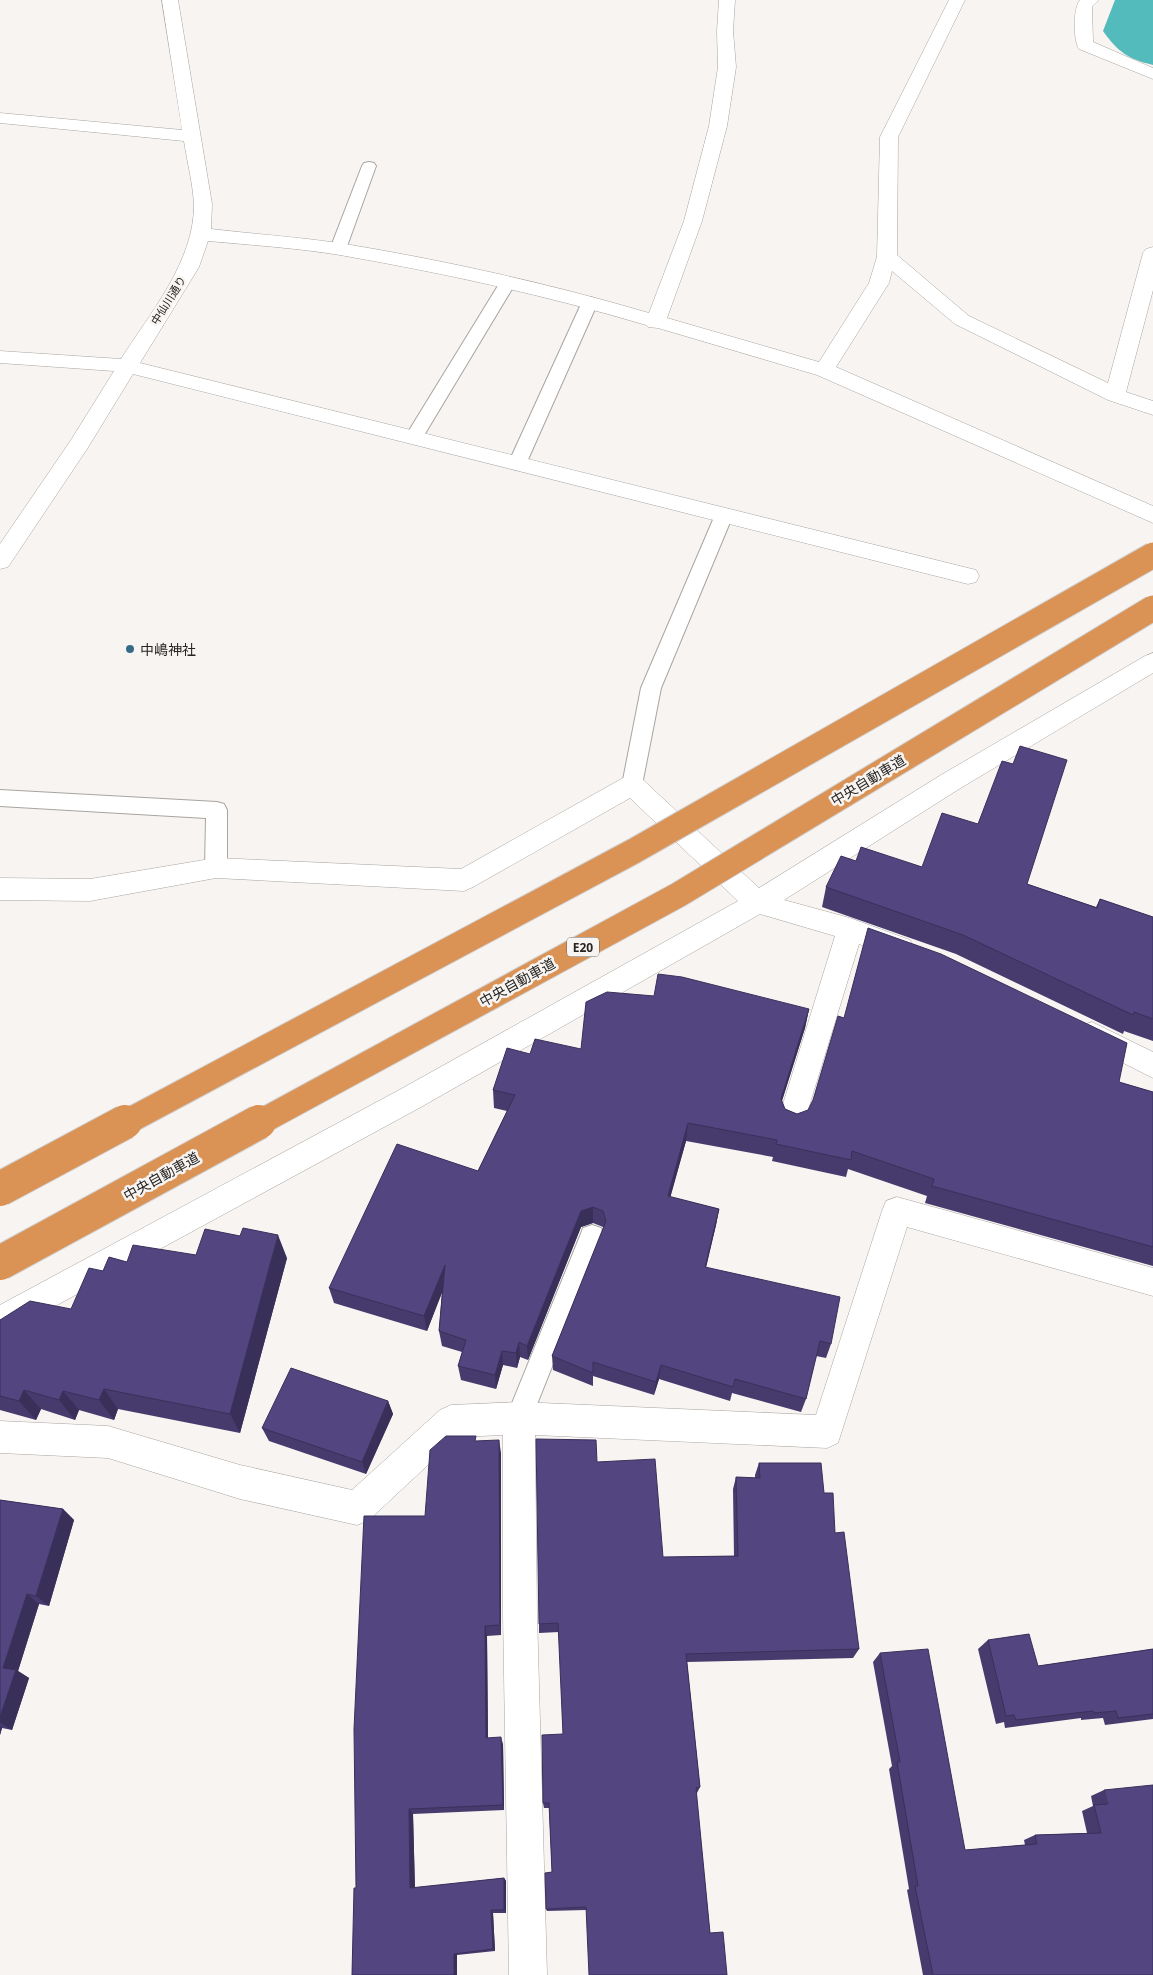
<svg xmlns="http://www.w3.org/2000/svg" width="1153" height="1975" font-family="'Noto Sans','Noto Sans JP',sans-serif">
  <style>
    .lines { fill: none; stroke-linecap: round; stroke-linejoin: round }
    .river { fill: #53bbbc; fill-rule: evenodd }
    .lane-casing { stroke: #a8a5a1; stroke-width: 2 }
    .street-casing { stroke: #a8a5a1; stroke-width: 1 }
    .lane { fill: #fff; fill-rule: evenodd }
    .street { fill: #fff; fill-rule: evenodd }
    .highway-bridge-far1-casing { stroke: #cfcfcf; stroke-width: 27; stroke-linecap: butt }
    .highway-bridge-casing { stroke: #cfcfcf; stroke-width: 36; stroke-linecap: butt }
    .highway-bridge-far1 { stroke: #db9255; stroke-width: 25 }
    .highway-bridge { stroke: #db9255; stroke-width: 34 }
    .wall { fill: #473b6e }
    .shaded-wall { fill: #39305a }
    .building { fill: #524580; stroke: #39305a }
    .poi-dot { fill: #366a87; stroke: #f7f4f1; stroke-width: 2 }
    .labels { text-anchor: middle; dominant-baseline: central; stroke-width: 5; stroke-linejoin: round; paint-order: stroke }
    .far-street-label { font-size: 11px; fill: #262523; stroke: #f7f4f1 }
    .shield { fill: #f7f4f1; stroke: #656361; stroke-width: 1 }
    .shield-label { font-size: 12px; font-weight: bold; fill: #262523 }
    .poi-label { font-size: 14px; fill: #262523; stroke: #f7f4f1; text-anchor: start }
    .street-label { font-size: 14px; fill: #262523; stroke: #f7f4f1 }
  </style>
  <rect width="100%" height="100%" fill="#f7f4f1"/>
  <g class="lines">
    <path class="river" d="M1115,0H1153V65C1128,59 1118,52 1103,31Z"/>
    <defs>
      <path id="lane" d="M369,162L374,163L376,166L346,249L344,252H332L330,249L362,166L364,163Z
        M507,279L513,281L515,284L423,437L420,441L414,443L408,441L405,437L499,284L501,281Z
        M590,297L596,299L598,302L526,464L523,468L517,470L511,468L508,464L582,302L584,299Z
        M724,509L730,511L733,515L661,688L642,785L639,791L632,793L625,791L622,785L641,688L715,515L718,511Z
        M0,790L217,802L224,804L227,810V868L224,874L216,877L208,874L205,868L206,818L0,806Z
        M592,1225L601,1228L604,1236L528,1427L519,1431L510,1427L506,1418L580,1236L583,1228Z"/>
      <path id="street" d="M162,0H178L212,204L211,229C253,234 297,237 339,243C443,260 547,283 649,313L684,221L709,126L718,67L717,31L719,0H735L733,31L736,67L727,126L702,221L667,318L819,362L869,283L877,257L880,137L949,0H965L898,137L897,255L969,316L1108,383L1143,253L1146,249L1153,247V290L1126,392L1153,401V415L1108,400L955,324L892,271L889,283L836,367L1153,506V523L817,375L658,328L648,327L646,325C545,295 443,273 340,255C297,248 252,245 208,241L199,267L140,363L968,568L976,570L979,576L976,582L968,584L133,374L87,449L8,567L0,569V544L71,440L114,371L0,363V351L121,359C150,313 194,262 194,205C193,184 187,161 184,141L0,123V113L182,130Z
        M1080,0H1099L1092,7L1093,42L1153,68V79L1079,49C1073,40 1073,7 1080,0Z
        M1153,653V673L959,789L784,900L850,918L910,940L914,948L910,956L900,959L859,944L803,1126L793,1130L783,1126L779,1117L835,936L760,914L421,1107L0,1336V1305L401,1089L738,901L630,798L473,887L464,891L216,878L90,901L0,900V878L90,879L216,858L461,869L623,778L632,775L641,778L759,888L941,775L1145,656Z
        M1092,1022L1153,1052V1078L1082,1042L1078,1034L1082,1026Z
        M897,1197L1153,1268V1296L907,1227L838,1443L827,1448L535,1435L537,1613L547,1975H509L503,1613V1435L458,1437L369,1520L357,1525L240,1499L108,1458L0,1453V1421L108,1426L240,1465L352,1490L440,1410L451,1405L519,1402L816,1415L882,1211L886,1201Z"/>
    </defs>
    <use href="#lane" class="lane-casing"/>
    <use href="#street" class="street-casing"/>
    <use href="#lane" class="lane"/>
    <use href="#street" class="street"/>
    <defs>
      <path id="highway-bridge-far1" d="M123,1124L634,851L1153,555
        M257,1124L678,895L1153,608"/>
      <path id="highway-bridge" d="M0,1189L125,1122
        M0,1263L259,1122"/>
    </defs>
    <use href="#highway-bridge-far1" class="highway-bridge-far1-casing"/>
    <use href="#highway-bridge" class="highway-bridge-casing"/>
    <use href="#highway-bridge-far1" class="highway-bridge-far1"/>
    <use href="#highway-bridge" class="highway-bridge"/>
  </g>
  <path class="wall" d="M856,861L922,867L1027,884L1096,907L1100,899L1153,917V1041L1124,1031L1123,1034L956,954L822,907L826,887Z
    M809,1009L805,1028L782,1101L785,1109L797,1114L1119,1082L1153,1092V1266L925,1203L927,1196L848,1169L846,1177L772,1161L773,1157L686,1141L670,1197L719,1209L716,1225L706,1268L831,1344L826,1358L816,1356L806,1399L801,1412L732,1393L730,1401L659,1379L654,1395L593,1376V1386L553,1370L552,1356L603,1229V1227L593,1223L581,1227L528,1360L520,1357L517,1368L503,1365L496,1389L461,1380L458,1366L462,1352L442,1346L439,1331L442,1292L427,1331L334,1303L329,1288L478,1171L507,1111L494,1108L493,1090L530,1054L581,1049Z
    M287,1258L240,1433L118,1409L114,1420L79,1410L75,1420L41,1409L36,1420L0,1410V1320L71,1309L103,1271L127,1262Z
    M388,1401L393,1414L366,1474L269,1441L262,1428Z
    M477,1441L501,1453V1635L487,1636L488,1738L503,1744L504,1810L413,1814L415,1888L504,1878L506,1881V1913H493L495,1951L457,1955V1975H352L356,1888L425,1516Z
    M597,1462L663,1557L734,1556L733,1489L736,1477L755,1478V1475L759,1463L824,1493L835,1533L859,1649L853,1658L687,1662L700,1787L697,1793H696L710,1933L727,1975L586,1910L547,1911L546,1909L552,1872L549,1808H544L543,1803L563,1734L559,1632L539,1633V1624Z
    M0,1500L63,1509L74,1520L49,1606L39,1604L18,1671L29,1678L12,1730L2,1728L0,1735Z
    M988,1640L1038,1666L1153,1649V1719L1105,1725L1103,1718L1081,1720V1718L1005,1728L1004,1722L996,1724L978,1649Z
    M880,1653L965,1850L1025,1845L1024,1840L1035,1835L1087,1833L1082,1811L1093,1806L1091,1796L1104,1790L1153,1975H923L907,1890L909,1889L889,1769L892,1766L873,1662Z"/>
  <path class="shaded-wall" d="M809,1009L805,1028L777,1116L781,1099Z
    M688,1123L686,1141L666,1213L668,1196Z
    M593,1207V1223L581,1227L528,1360L527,1346L581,1211Z
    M719,1209L716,1225L702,1283L705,1267Z
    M278,1235L287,1258L240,1433L230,1414Z
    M445,1265L447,1280L427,1331L424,1316Z
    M519,1342L520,1357L517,1368L516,1353Z
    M502,1351L503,1365L496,1389L495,1375Z
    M661,1365L659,1379L654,1395L656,1382Z
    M104,1389L118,1409L114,1420L99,1400Z
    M24,1390L41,1409L36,1420L19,1401Z
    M63,1391L79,1410L75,1420L59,1400Z
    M388,1401L393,1414L366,1474L362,1462Z
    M499,1440L501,1453V1635L500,1625Z
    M63,1509L74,1520L49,1606L36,1596Z
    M27,1594L39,1604L18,1671L29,1678L12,1730L0,1723L3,1668Z
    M485,1626L487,1636L488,1745L486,1738Z
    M0,1726L2,1728L0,1735Z
    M501,1737L503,1744L504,1810L503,1805Z
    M409,1809L413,1814L415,1892L410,1888Z
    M504,1878L506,1881V1913L504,1910Z
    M491,1910L493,1913L495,1951L493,1949Z
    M454,1954L457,1955V1975H454Z"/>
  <path class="building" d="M1020,746L1067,760L1027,884L1097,908L1100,899L1153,917V1019L1134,1012L1133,1015L963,935L826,887L841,856L856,861L861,847L922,867L942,813L978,824L1002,761L1013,764Z
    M868,928L941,954L1127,1043L1119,1082L1153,1092V1247L932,1186L934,1179L852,1151L851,1160L776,1144L777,1140L688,1123L668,1196L719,1209L705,1267L840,1297L831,1344L820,1341L806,1399L735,1379L733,1387L661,1365L656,1382L593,1362V1373L552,1356L606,1221L603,1211L593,1207L581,1211L527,1346L519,1342L516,1353L502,1351L495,1375L458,1366L466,1340L439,1331L445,1265L424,1316L329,1288L397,1144L478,1171L515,1095L493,1090L507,1048L530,1054L535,1039L581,1049L586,1002L607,992L654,996L658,974L682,977L809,1009L781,1099L785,1109L797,1114L808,1110L813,1100L838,1016L844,1018Z
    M243,1228L278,1235L230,1414L104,1389L99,1400L63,1391L59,1400L24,1390L19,1401L0,1396V1320L30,1301L71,1309L89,1268L103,1271L109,1257L127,1262L133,1245L196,1255L205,1229L240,1236Z
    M291,1368L388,1401L362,1462L262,1428Z
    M446,1436H476L475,1441L499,1440L500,1625L485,1626L486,1738L501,1737L503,1805L409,1809L410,1888L504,1878V1910H491L493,1949L454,1954V1975H352L354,1888H356L354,1729L364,1516H425L430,1450Z
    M536,1439L596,1440L597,1462L655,1459L663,1557L738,1556L736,1477L760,1478L759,1463H821L824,1493H833L835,1533L844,1532L859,1649L686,1654L700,1787L696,1788L710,1933L723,1932L727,1975H589L586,1907L546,1909L545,1873L552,1872L549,1803H543L542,1735L563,1734L558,1623L539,1624Z
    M0,1500L63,1509L36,1596L27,1594L3,1668L16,1670L0,1717Z
    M1029,1634L1038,1666L1153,1649V1714L1118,1718L1116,1711L1094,1713L1093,1711L1016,1720L1014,1715L1006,1716L988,1640Z
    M928,1649L965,1850L1037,1844L1035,1835L1101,1833L1094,1805L1108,1804L1104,1790L1153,1785V1975H933L915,1886H918L897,1762H900L880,1653Z"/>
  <circle class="poi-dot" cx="130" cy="649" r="5"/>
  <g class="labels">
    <g class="far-street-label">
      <text transform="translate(168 300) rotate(-58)">中仙川通り</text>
    </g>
    <rect class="shield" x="567" y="937.5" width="32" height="19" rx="4"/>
    <g class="shield-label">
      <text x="583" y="947">E20</text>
    </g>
    <g class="poi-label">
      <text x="140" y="649">中嶋神社</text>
    </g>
    <g class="street-label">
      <text transform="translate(868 780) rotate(-31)">中央自動車道</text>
      <text transform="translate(517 982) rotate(-29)">中央自動車道</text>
      <text transform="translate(161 1176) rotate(-29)">中央自動車道</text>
    </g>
  </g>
</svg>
